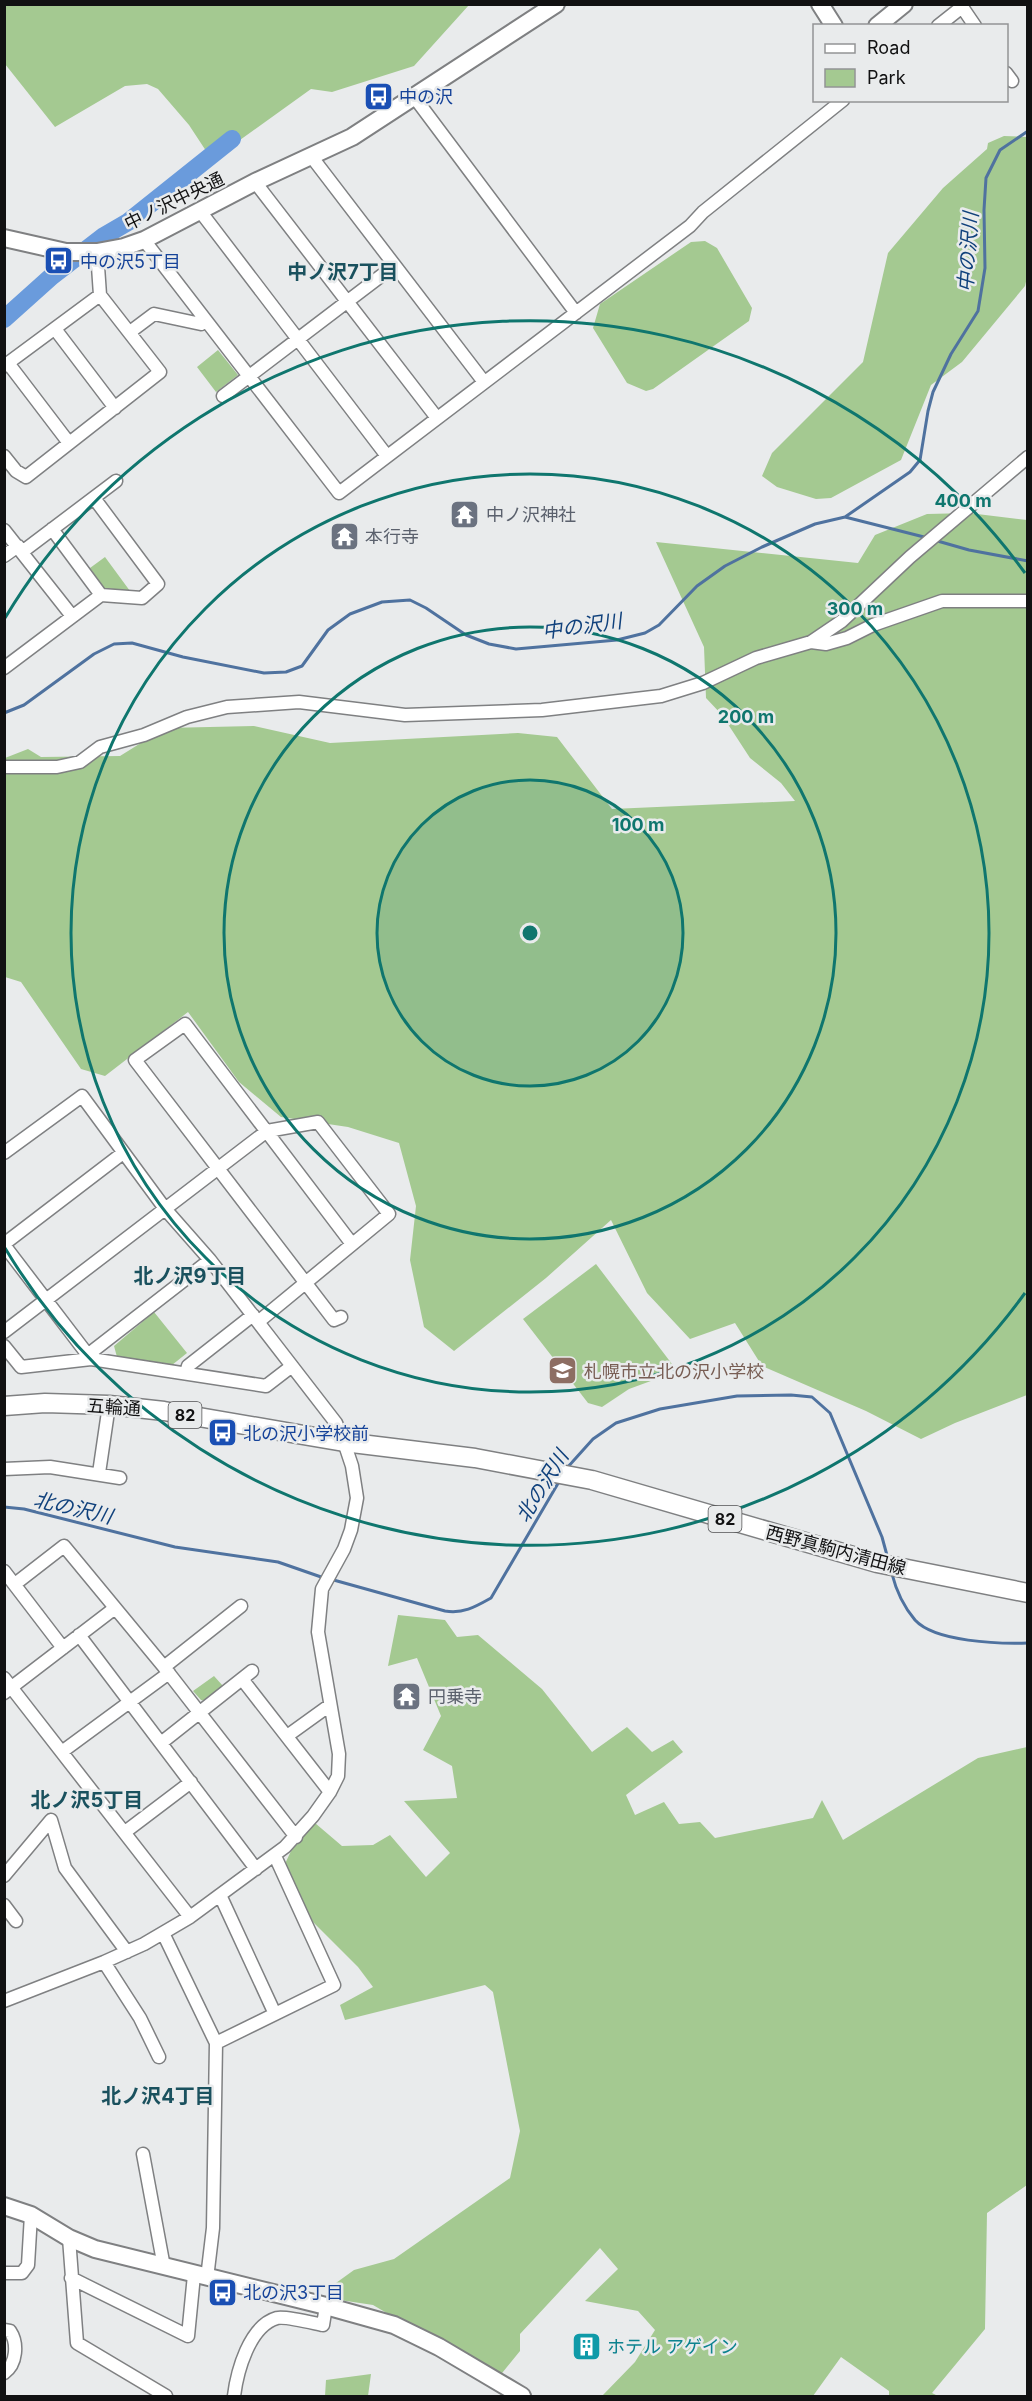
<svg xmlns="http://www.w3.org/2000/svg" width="1032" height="2401" font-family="Inter,'Noto Sans JP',sans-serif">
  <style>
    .green { fill: #a4c991 }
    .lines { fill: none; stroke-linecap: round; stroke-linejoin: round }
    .stream { stroke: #4f729f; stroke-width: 3 }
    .river { stroke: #6a9bdc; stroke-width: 18 }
    .street-casing { stroke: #7f8082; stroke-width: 15 }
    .secondary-casing { stroke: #7f8082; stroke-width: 20 }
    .primary-casing { stroke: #7f8082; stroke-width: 21 }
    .street { stroke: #fff; stroke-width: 12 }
    .secondary { stroke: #fff; stroke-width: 16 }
    .primary { stroke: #fff; stroke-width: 18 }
    .ring { fill: none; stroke: #0f766e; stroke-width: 3 }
    .labels { text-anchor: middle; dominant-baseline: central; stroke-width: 5; stroke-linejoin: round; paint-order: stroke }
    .shield { fill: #e9ebec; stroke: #525253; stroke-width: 1.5 }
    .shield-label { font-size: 16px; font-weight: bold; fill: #111112 }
    .transit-label { font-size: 18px; fill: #164399; stroke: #e9ebec; text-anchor: start }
    .street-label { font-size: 18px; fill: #111112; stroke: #e9ebec }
    .worship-label { font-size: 18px; fill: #5b616d; stroke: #e9ebec; text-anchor: start }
    .education-label { font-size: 18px; fill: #785e54; stroke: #e9ebec; text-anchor: start }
    .culture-label { font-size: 18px; fill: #0d838f; stroke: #e9ebec; text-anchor: start }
    .water-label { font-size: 20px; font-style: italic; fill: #10417c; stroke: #e9ebec }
    .neighbourhood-label { font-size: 20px; font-weight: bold; fill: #1a515e; stroke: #e9ebec }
    .centre { fill: #0f766e; stroke: #e9ebec; stroke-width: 3 }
    .ring-label { font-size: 18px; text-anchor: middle; font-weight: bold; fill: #0f766e; stroke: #e9ebec; stroke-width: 5; stroke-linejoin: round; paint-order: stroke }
  </style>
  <rect width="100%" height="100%" fill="#e9ebec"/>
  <path class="green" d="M4,5L5,4L469,5L414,66L332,92L311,89L212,160L189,125L158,89L147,84L125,86L55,127L5,64Z
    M1004,136L1027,137L1028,273L1025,286L962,362L931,385L901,460L831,498L816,499L777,487L762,476L772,453L863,362L888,253L943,188L987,149L988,143Z
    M705,241L717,248L752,308L749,321L653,389L646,391L627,383L593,328L600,304L691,242Z
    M218,350L238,375L216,392L197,367Z
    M969,513L1027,520V1395L955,1423L921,1439L866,1411L762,1366L735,1323L690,1339L647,1293L611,1220L546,1278L454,1351L424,1327L410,1260L416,1206L399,1143L348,1127L281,1117L239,1082L188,1012L105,1076L81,1069L21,982L5,977V758L28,749L41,757L120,756L165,728L254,726L330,743L518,733L557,737L612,809L795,801L781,783L750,758L722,715L706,698L704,647L656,542L858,563L875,535L927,514Z
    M105,557L130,591L104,588L90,568Z
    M596,1264L675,1368L659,1378L629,1389L602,1407L588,1403L523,1319Z
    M154,1312L187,1353L172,1365L117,1357L114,1346Z
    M398,1615L445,1620L457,1637L478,1635L542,1689L592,1752L627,1727L652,1752L673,1740L683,1752L626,1795L635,1815L664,1802L679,1824L700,1822L715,1838L813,1818L822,1800L843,1840L978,1758L1027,1747V2185L987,2213L985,2329L932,2393L938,2396H889V2391L841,2357L813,2396H602L635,2362L655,2330L638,2311L585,2301L618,2269L600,2248L520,2334V2351L498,2378L373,2305L340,2300L329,2288L354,2270L394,2259L510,2178L520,2131L493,1992L485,1985L345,2020L340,2005L373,1987L358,1967L313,1922L283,1868L291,1851L315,1823L342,1846L373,1845L390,1835L426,1877L450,1853L404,1801L457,1798L452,1766L423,1750L441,1716L417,1658L388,1666Z
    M214,1676L223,1686L205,1701L201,1700L193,1691Z
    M371,2374L368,2396H325L326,2380Z"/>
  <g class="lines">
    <path class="stream" d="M845,517L928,538
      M934,540L969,550L1028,561
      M4,713L24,705L94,654L114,644L132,643L183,657L264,673L286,672L302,666L328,630L350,614L382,602L410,600L426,608L466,635L489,644L516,649L617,640L645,633L659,625L697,586L725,566L762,547L815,524L845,517L910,472L920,460L928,411L933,392L951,354L978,311L985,268L984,210L986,178L1000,150L1028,131
      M566,1469L593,1439L616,1423L660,1409L737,1396L791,1395L812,1397L830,1413L882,1537L888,1559
      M4,1507L24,1509L175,1547L278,1562L324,1578
      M892,1574C896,1590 904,1607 915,1620C935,1642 999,1644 1028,1643
      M330,1579L445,1611C463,1614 475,1607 491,1598L560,1480"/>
    <path class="river" d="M4,319L52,276L104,236L128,222L232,139"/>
    <defs>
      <path id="street" d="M960,4L975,26
        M938,26L962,7
        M1006,73L1012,81
        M415,98L576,313
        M311,156L484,382
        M255,182L437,418
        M200,211L387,456
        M144,240L339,493L690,226L703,212L843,100
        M55,329L115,408
        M130,332L154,314L201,324L206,321
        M8,363L69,443
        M4,366L100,295L97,252
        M223,396L394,266
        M4,456L16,471L26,477L160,372L100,295
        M52,529L101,595L142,598L158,584L94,498
        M4,530L72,616
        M22,552L116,481
        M4,556L18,546
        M811,642L826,644L847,638L873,625L942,601H1028
        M4,668L101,595
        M4,767H57L80,762L100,747L144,735L187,717L227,707L299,702L405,715L542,710L661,696L703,683L756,658L811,642L842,621L910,557L1028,457
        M4,1153L82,1096L166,1210L210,1260L336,1423L344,1442L352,1466L357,1498L351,1530L344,1549L322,1589L318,1632L339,1754L338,1776L330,1792L313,1816L285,1847L190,1917L144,1944L104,1962L4,2001
        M4,1244L123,1153
        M4,1245L91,1359
        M341,1317L334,1320L135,1060L185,1024L352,1244
        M4,1332L267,1131L318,1122L389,1214L258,1322
        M4,1346L21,1367L91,1359L266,1386L292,1366
        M91,1359L94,1350L210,1260
        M186,1373L188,1366L253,1315
        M4,1469L50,1467L120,1478
        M99,1473L109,1405
        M4,1571L63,1648
        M15,1584L64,1546L164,1667L296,1837
        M79,1635L256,1869
        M164,1667L241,1606
        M4,1678L190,1917
        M242,1679L330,1792
        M4,1693L115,1608
        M287,1736L330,1705
        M161,1743L252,1671
        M63,1751L169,1673
        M125,1832L191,1782
        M4,1876L51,1820L65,1868L127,1952
        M220,1895L275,2014
        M4,1905L16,1921
        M163,1933L216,2043L213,2228L207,2278
        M104,1962L140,2018L159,2057
        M216,2043L334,1985L275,1856
        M143,2154L164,2267
        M69,2238L77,2343L166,2396
        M4,2273H22L28,2265L31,2215
        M71,2278L188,2336L194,2275
        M4,2330L10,2331C18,2343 17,2364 4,2373
        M234,2396C237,2372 249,2326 277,2318C286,2316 313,2323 323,2325L326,2306"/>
      <path id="secondary" d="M820,4L834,26
        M877,26L904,4
        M4,238L66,252H97L124,247L144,240L255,182L352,137L556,4
        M4,2206L31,2215L69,2238L95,2249L326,2306L394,2325L439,2347L522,2396"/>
      <path id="primary" d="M4,1406L45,1403L109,1405L164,1411L344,1442L475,1458L592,1480L877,1563L1028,1593"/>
    </defs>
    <use href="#street" class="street-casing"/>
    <use href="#secondary" class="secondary-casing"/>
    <use href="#primary" class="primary-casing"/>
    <use href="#street" class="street"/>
    <use href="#secondary" class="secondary"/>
    <use href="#primary" class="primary"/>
  </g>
  <circle cx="530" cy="933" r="153" fill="#0f766e" fill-opacity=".12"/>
  <g class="ring">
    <circle cx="530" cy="933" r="153"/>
    <circle cx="530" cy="933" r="306"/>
    <circle cx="530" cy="933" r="459"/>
    <path d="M1025 1293A612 612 0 0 1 5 1248M5 618A612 612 0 0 1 1025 573"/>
  </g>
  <defs>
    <symbol id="bus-square" viewBox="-11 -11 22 22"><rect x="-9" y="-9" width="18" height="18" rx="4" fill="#1a4fb4" stroke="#e9ebec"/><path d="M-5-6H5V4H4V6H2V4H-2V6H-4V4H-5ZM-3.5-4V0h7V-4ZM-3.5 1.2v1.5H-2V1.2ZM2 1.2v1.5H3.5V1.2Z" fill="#fff"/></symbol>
    <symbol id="temple-square" viewBox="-11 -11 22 22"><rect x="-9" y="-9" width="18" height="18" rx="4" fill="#6b7280" stroke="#e9ebec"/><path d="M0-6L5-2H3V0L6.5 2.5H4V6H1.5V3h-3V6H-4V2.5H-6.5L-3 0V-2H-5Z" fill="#fff"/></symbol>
    <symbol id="school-square" viewBox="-11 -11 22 22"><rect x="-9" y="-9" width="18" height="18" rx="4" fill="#8d6e63" stroke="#e9ebec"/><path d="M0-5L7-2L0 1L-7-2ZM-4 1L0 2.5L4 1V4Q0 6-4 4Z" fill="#fff"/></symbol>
    <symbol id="building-square" viewBox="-11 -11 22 22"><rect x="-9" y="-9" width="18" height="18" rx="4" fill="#0f9aa8" stroke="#e9ebec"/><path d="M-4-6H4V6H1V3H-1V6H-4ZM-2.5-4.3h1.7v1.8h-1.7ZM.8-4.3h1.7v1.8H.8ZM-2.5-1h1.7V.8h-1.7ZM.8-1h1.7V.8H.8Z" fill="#fff"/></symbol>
  </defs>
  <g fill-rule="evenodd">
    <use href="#bus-square" x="362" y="80" width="33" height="33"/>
    <use href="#bus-square" x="42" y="244" width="33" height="33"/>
    <use href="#temple-square" x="448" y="498" width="33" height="33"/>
    <use href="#temple-square" x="328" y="520" width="33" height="33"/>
    <use href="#school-square" x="546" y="1354" width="33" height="33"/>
    <use href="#bus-square" x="206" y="1416" width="33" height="33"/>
    <use href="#temple-square" x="390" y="1680" width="33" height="33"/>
    <use href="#bus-square" x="206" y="2276" width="33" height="33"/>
    <use href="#building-square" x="570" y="2330" width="33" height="33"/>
  </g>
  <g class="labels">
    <g class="shield">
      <rect x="168.5" y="1402" width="33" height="26" rx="4.5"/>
      <rect x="708.5" y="1506" width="33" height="26" rx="4.5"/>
    </g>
    <g class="shield-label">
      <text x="185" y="1415">82</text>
      <text x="725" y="1519">82</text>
    </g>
    <g class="transit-label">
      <text x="399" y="96">中の沢</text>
      <text x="80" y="261">中の沢5丁目</text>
      <text x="243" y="1433">北の沢小学校前</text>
      <text x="243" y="2292">北の沢3丁目</text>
    </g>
    <g class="street-label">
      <text transform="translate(174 201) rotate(-26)">中ノ沢中央通</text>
      <text transform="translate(114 1407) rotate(4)">五輪通</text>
      <text transform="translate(836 1550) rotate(15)">西野真駒内清田線</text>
    </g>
    <g class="worship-label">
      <text x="486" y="514">中ノ沢神社</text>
      <text x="365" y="536">本行寺</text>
      <text x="428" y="1696">円乗寺</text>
    </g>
    <g class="education-label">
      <text x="584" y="1371">札幌市立北の沢小学校</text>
    </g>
    <g class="culture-label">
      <text x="607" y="2346">ホテル アゲイン</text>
    </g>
    <g class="water-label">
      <text transform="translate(968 252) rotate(-86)">中の沢川</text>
      <text transform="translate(582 626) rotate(-8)">中の沢川</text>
      <text transform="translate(542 1486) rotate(-58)">北の沢川</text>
      <text transform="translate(73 1508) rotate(13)">北の沢川</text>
    </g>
    <g class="neighbourhood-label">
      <text x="343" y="272">中ノ沢7丁目</text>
      <text x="190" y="1276">北ノ沢9丁目</text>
      <text x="87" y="1800">北ノ沢5丁目</text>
      <text x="158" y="2096">北ノ沢4丁目</text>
    </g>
  </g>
  <circle cx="530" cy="933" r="9" class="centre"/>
  <g class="ring-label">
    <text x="963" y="507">400 m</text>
    <text x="855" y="615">300 m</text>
    <text x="746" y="723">200 m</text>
    <text x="638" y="831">100 m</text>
  </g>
  <rect width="1032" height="2401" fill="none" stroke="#111112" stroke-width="12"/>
  <rect x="813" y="24" width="195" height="78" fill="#e9ebec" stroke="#939495" stroke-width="1.5"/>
  <rect x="825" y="44" width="30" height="9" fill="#ffffff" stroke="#939495" stroke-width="1.5"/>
  <text x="867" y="54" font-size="18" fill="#111112">Road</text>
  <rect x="825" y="69" width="30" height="18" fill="#a4c991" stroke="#939495" stroke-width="1.5"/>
  <text x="867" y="84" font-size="18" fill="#111112">Park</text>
</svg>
